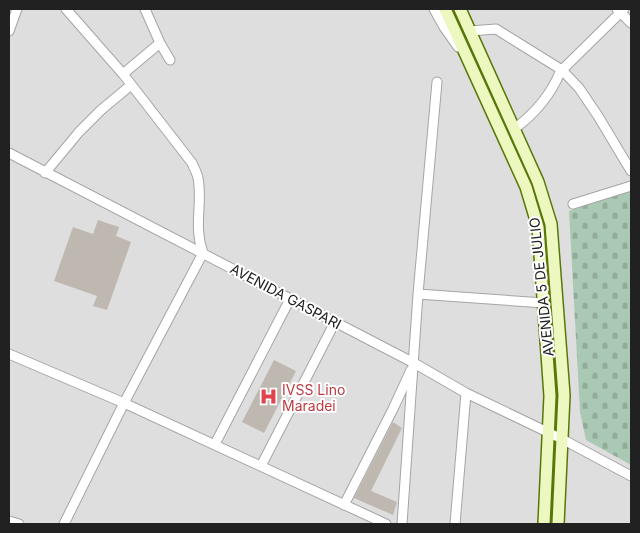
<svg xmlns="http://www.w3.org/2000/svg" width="640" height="533" font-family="Inter,sans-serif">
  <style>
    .residential { fill: #dfdede }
    .cemetery { fill: url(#cemetery-stones) }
    .building { fill: #beb8b1 }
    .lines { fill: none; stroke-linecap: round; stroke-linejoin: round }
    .street-casing { stroke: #a5a5a5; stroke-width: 11 }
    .secondary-casing { stroke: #597709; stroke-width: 14 }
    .street { stroke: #fff; stroke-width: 9 }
    .secondary { stroke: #ecf8bf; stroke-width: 11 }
    .labels { text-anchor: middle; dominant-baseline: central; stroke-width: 4; stroke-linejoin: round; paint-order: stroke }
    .street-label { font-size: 14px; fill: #212121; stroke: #fff }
    .health-label { font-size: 14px; fill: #be3a42; stroke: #fff; text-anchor: start }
  </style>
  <defs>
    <pattern id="cemetery-stones" width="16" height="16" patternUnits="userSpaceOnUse" patternTransform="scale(1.25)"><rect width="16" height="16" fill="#aac9b4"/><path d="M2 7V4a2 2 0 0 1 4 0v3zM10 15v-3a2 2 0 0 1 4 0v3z" fill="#92ac9a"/></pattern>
  </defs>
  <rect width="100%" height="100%" fill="#f1efe8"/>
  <path class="residential" d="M9,9H631V524H9Z"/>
  <path class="cemetery" d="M631,190V465L586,440L580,412L569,211Z"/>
  <path class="building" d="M98,220L119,227L116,236L131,242L107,310L93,306L97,296L54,281L73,227L93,234Z
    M274,360L296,371L264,433L242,422Z
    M393,422L402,428L371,491L397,502L393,515L354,498Z"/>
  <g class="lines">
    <defs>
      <path id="street" d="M434,9L444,27L458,47
        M617,9L631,23
        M9,31L17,9
        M470,31L496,29L562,70L579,88L598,116L631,171
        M160,43L170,60
        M562,70L624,9
        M123,74L160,43L145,9
        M514,129C536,113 551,95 561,70
        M9,153L414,363L466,393L562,439L631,476
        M45,173L79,132L101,110L131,85
        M573,204L631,186
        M418,294L544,303
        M9,354L124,403L386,524
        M215,444L290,299
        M261,466L335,322
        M344,505L393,409L411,370
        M9,521L19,524
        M64,524L124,403L203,253C193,225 203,204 198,178C197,173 194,168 192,163L123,74L66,9
        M402,524L418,294L437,82
        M455,524L466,393"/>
      <path id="secondary" d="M445,9L526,187L538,227L550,396L544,524
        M460,9L538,182L551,224L564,395L558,524"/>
    </defs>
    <use href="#street" class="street-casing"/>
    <use href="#secondary" class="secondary-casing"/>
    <use href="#street" class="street"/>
    <use href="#secondary" class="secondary"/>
  </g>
  <defs>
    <symbol id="hospital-bare" viewBox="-9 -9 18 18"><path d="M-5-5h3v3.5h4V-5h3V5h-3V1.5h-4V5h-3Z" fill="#e0444e" stroke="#fff" stroke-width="2.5" paint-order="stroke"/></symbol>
  </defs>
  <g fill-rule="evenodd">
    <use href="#hospital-bare" x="256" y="384" width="25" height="25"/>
  </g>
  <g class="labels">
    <g class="street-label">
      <text transform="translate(541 287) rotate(-96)">AVENIDA 5 DE JULIO</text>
      <text transform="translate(286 296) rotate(28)">AVENIDA GASPARI</text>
    </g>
    <g class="health-label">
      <text x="282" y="389">IVSS Lino<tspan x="282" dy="16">Maradei</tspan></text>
    </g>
  </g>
  <rect width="640" height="533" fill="none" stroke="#212121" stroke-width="20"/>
</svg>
